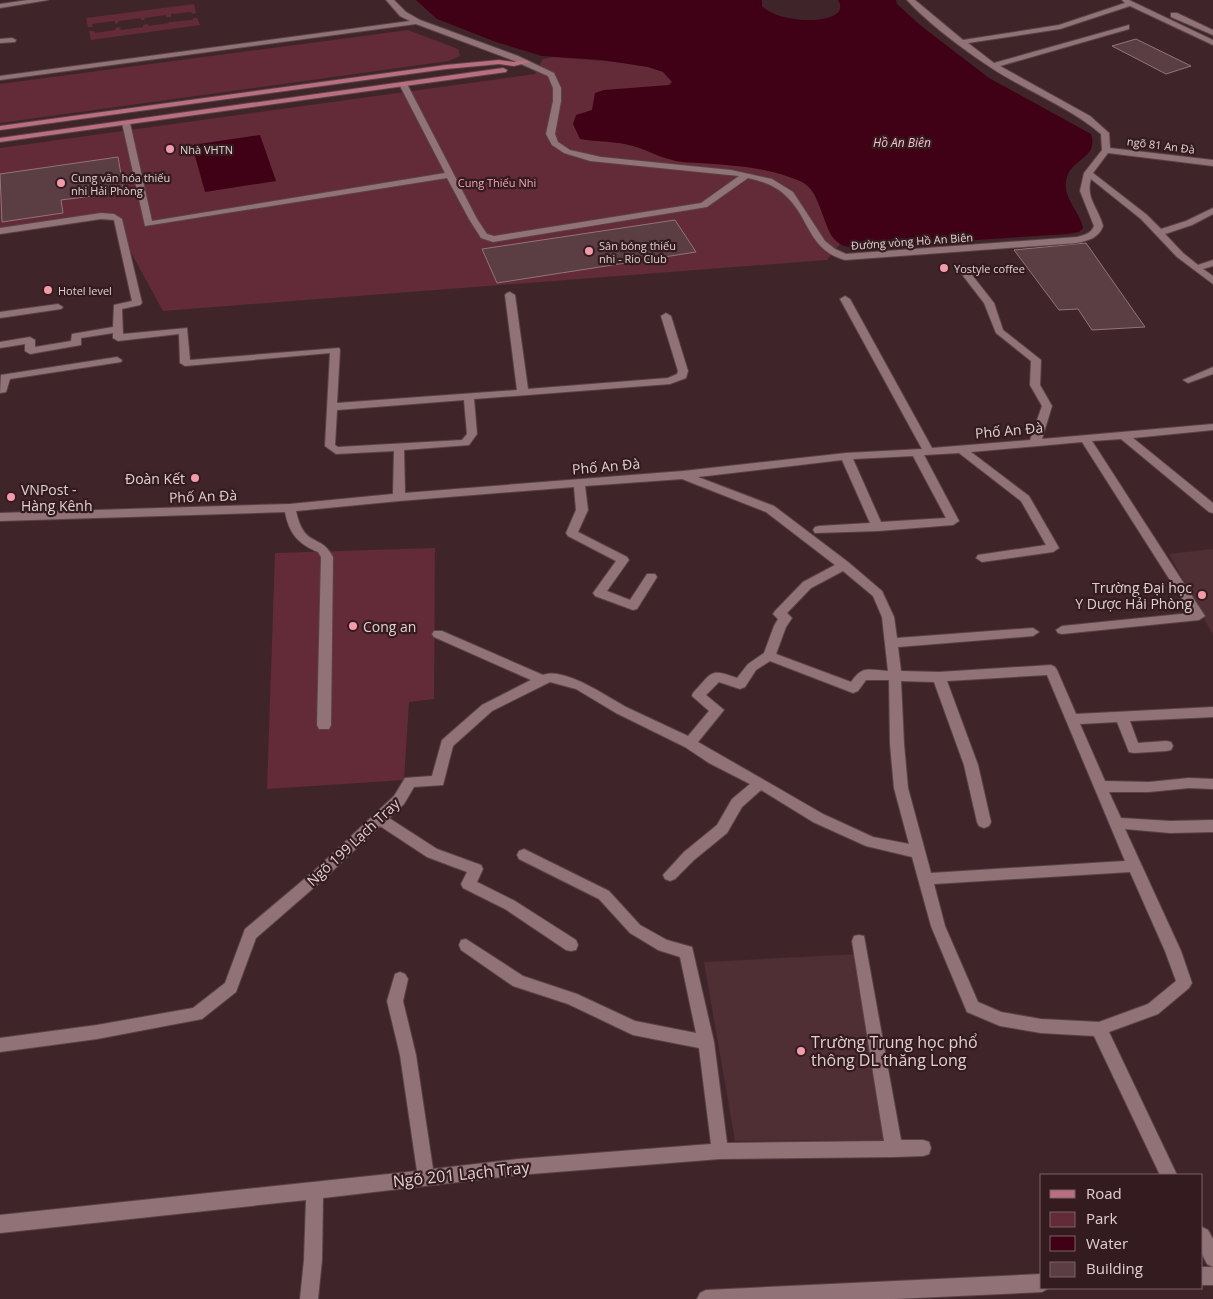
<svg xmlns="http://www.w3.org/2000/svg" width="1213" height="1299" font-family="'Open Sans',sans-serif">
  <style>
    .built { fill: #4f2e34 }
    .green { fill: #632a37 }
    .water { fill: #400015 }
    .building { fill: #5a3e43; stroke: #937479 }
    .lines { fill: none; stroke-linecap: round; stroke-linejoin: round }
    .minor-casing { stroke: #594347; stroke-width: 2 }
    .major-casing { stroke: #594347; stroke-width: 2 }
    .minor { fill: #917277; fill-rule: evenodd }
    .major { fill: #b96f7f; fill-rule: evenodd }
    .poi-dot { fill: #f39aab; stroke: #341b20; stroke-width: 2 }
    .labels { text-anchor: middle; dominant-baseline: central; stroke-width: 4.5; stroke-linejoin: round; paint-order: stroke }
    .far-street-label { font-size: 11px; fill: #e0cfd1; stroke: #341b20 }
    .far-poi-label { font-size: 11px; fill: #e0cfd1; stroke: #341b20; text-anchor: start }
    .far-park-label { font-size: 11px; fill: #f3a6b4; stroke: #341b20 }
    .far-water-label { font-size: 12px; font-style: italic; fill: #f5c0c9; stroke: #341b20 }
    .street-label { font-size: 14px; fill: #e0cfd1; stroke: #341b20 }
    .poi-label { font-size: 14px; fill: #e0cfd1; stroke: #341b20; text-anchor: end }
    .near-poi-label { font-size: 16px; fill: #e0cfd1; stroke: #341b20; text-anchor: start }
    .near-street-label { font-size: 16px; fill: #e0cfd1; stroke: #341b20 }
  </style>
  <rect width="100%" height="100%" fill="#3f252a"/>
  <path class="built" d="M1213,549V635L1169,554Z
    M860,954L902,1140L735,1141L704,962Z"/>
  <path class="green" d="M194,4L196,13L192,14L191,12L171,14V17H166V15L144,18L145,20H141V18L119,21L118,23L115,24V21L92,24L93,27H88L86,18Z
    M193,18H197L200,25L91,40L89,31H94L95,33L115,30L116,28L120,27L121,30L143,27V25L148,24V26L169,23V22L193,20Z
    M408,30L458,49L460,56L449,61L0,123V84Z
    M553,57L628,63L674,72L736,159L809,182L832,236L840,244L827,260L163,311L111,216L0,231V148L535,74L543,59Z
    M435,548L434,699L409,702L404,780L267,789L275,553Z"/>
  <path class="water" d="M416,0H762V6C781,26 854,25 838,0H896L897,4L920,25L989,78L1091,134C1099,160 1070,157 1066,181C1063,198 1080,212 1083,228L1079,232L1067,234L870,247C861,247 848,249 840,244C821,233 824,191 800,181C763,165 722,165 683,162C664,160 650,151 633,146C617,141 597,142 580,139L573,124L576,115L592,110L595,93L604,90L669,85L672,82L663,72L648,67L602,60L542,56L496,42L437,19Z
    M260,135L276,181L205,192L192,145Z"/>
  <path class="building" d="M1136,39L1191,66L1166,74L1112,46Z
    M118,157L124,192L61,200L63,213L2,222L0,174Z
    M675,220L696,252L497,283L482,249Z
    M1086,243L1145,327L1092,330L1078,309L1059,310L1014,250Z"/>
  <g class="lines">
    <defs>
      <path id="minor" d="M28,0H48L0,8V4Z
        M386,0H394L406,12L420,20L518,56L554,73L561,88V101L555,134L558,142L570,150L601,157L731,170L772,179L793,192L825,241L835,249L846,254L1077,237C1084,235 1091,234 1094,226L1080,191L1084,173L1102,150L1101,134C1068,106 1026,91 990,67C963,49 929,24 907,0H915L963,40L1059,25L1125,3L1122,0H1129L1213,40V45L1130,6L1060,29L968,43L994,63L1129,25V29L1000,66L1090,116L1109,133L1110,148L1213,160V166L1108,153L1093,173L1147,215L1161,229L1186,221L1213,208V214L1192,225L1165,234L1183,253L1198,265L1213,260V266L1203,269L1213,276V284L1177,257L1141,219L1091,179C1085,198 1099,209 1103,226C1099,238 1089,240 1077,243L845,260C808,250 810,218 786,196C776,186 762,181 748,178L707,207L493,242L481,238L469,219L447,178L145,226L122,123L123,121L130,123L152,221L445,173L399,84L403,82L407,84L477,219L487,234L494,236L701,203L739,176L590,161L564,153L552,145L546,134L553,101V88L548,76L512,60L416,24L0,80V76L410,21L400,16Z
        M1171,13H1177L1213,30V35L1171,17Z
        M12,38L16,40L15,42L0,43V39Z
        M101,213L114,214L122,219L142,303L140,305L122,309L123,334L187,328L190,360L339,348L340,350L337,403L517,390L505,295L507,293L510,292L515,295L528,389L668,378L677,374L678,371L661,316L666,313L671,316L688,371L686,378L670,384L474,399L477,434L469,445L404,450L405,493L683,471L846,453L922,449L840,299L845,296L850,299L932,448L1030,440L1042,406L1030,385L1031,361L996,333L984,303L957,268L962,265L965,266L994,303L1003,330L1041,360L1040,385L1052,406L1042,439L1213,424V430L1133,438L1213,503V513L1209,512L1121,439L1092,441L1203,613L1205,616L1199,620L1062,634L1058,633L1056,630L1062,626L1191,613L1082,442L971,452L1029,496L1059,548L1053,552L982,562L976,558L978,555L1046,545L1021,501L959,453L924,455L959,521L953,525L878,531L815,533L813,530L815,527L819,526L870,523L842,460L698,477L774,506L848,562L882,591L894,617L897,638L1033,628L1039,632L1033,636L898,647L901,671L939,672L1051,665L1055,667L1057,670L1076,714L1213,707V717L1130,721L1138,743L1166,741L1171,742L1173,746L1171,750L1166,751L1134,753L1129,752L1117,722L1080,724L1105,781L1149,782L1189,778L1213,779V789L1189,788L1149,792H1109L1121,818L1170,821L1213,820V832L1170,833L1125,829L1181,951L1192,983L1189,988L1158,1014L1109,1032L1177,1175H1160L1094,1036L1041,1033L1000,1026L967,1012L931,926L912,857L866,846L813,822L761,790L742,807L727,833L694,860L675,879L670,881L665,879L663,875L684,852L717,825L732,799L750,784L709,763L685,747L616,713L576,689L550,682L492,711L453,746L443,785L414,787L404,804L389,818L437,849L481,865L483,869L477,882L515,901L576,940L578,945L576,950L571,951L566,950L505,909L463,888L461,884L467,872L427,857L380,826L325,878L256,938L236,992L202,1019L97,1039L0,1052V1038L97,1025L193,1008L225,983L245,929L315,870L394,796L405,778L432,776L442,740L482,705L531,680L434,637L432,634L434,631H442L543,675C564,666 609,698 628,708C648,717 668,727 688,736L709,711L692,696L693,693C713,672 709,668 737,678L748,664L764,653L774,626L778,619L773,614L775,611L803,582L835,565L766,512L682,479L585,486L588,510L578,532L627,557L629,560L607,591L630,600L647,574H655L657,577L637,609L633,610L595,596L593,593L616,561L568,536L566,533L576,510L574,487L399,501L296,511C304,549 321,533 333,557L331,725L329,729H319L317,725L321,557L318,552C298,544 289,533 285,512L0,521V513L290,504L393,494L394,451L336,454L325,446L330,353L185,366L180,363L179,334L118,341L113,338V333L81,338V345L30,354L25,351V344L0,348V342L30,337L35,340V347L71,341L72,334L113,327L114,305L132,301L114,220L101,219L0,234V228ZM464,400L467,434L462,440L338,447L335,445L337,410ZM913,456L946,518L881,522L853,459ZM843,571L873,596L882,617L888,671C868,670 863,665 851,682L776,654L786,627L792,618L787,613L811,588ZM770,661L853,693L858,691L866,680H889L890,744L894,788L909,844L873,837L823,814L698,742L724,710L706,695L719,682L740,689L745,687L756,670ZM1047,675L1125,861L931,873L908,788L904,744L901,681L934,682L964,765L977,822L979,826L984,828L989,826L991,822L978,765L947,681ZM1130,872L1165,951L1176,981L1148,1004L1099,1022L1041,1019L1001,1012L978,1002L945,926L934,884Z
        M58,304L63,307L61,309L0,318V312Z
        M117,357L122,360L121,362L10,379L6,392L0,393L1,375Z
        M1213,367V374L1188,383L1183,380Z
        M524,849L609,891L640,925L667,940L692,947L714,1042L727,1143L884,1141L852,941L854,936L859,935L864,936L901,1140H923L929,1142L931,1148L929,1154L923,1156L894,1157L720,1159L518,1175L323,1198L322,1260L318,1299H300L304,1260L306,1200L0,1233V1215L417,1171L400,1055L387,1001L395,974L400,972L405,974L408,979L403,1001L416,1055L433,1169L518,1159L711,1144L699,1048L633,1035L568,1004L513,986L461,950L459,945L461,940L466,939L523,976L577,994L635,1021L696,1033L680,957L658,950L630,933L599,899L519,859L517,855L519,851Z
        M1202,1227L1208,1230L1213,1239V1267L1207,1264L1202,1254Z
        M1202,1267H1213V1285H1202Z
        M1042,1274V1288H1049L1042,1292L894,1299H697L700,1293L706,1290Z"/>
      <path id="major" d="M499,60L514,62L526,60L530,62L514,66L499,64L446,69L0,130V126L446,65Z
        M503,68L507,70L506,72L0,142V138Z"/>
    </defs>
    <use href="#minor" class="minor-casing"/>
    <use href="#major" class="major-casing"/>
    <use href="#minor" class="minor"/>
    <use href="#major" class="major"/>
  </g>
  <g class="poi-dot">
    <circle cx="170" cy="149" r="5"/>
    <circle cx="61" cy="183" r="5"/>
    <circle cx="589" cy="251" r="5"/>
    <circle cx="944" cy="268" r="5"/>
    <circle cx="48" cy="290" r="5"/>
    <circle cx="195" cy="478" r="5"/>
    <circle cx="11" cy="497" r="5"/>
    <circle cx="1202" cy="595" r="5"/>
    <circle cx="353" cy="626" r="5"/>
    <circle cx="801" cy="1051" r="5"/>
  </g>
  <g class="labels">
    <g class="far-street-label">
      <text transform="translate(1161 145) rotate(7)">ngõ 81 An Đà</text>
      <text transform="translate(912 241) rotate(-4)">Đường vòng Hồ An Biên</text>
    </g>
    <g class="far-poi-label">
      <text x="180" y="149">Nhà VHTN</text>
      <text x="71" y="177">Cung văn hóa thiếu<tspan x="71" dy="13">nhi Hải Phòng</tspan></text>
      <text x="599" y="245">Sân bóng thiếu<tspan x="599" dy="13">nhi - Rio Club</tspan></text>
      <text x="954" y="268">Yostyle coffee</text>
      <text x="58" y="290">Hotel level</text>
    </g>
    <g class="far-park-label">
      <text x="497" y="182">Cung Thiếu Nhi</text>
    </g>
    <g class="far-water-label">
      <text x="902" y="142">Hồ An Biên</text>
    </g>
    <g class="street-label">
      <text transform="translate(1009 430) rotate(-5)">Phố An Đà</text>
      <text transform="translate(606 466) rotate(-5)">Phố An Đà</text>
      <text transform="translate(203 496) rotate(-2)">Phố An Đà</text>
      <text transform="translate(353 842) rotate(-43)">Ngõ 199 Lạch Tray</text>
    </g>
    <g class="poi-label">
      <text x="185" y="478">Đoàn Kết</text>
      <text x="21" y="489" text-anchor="start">VNPost -<tspan x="21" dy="16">Hàng Kênh</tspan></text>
      <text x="1192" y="587">Trường Đại học<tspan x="1192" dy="16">Y Dược Hải Phòng</tspan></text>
      <text x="363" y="626" text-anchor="start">Cong an</text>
    </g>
    <g class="near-poi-label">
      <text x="811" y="1042">Trường Trung học phổ<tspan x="811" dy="18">thông DL thăng Long</tspan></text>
    </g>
    <g class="near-street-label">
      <text transform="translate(461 1174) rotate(-6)">Ngõ 201 Lạch Tray</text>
    </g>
  </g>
  <rect x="1040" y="1174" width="162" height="115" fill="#341b20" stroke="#796367"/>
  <rect x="1050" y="1190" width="25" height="8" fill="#b96f7f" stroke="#796367"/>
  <text x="1086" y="1199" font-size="15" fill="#e0cfd1">Road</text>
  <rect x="1050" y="1212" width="25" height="15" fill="#632a37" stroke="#796367"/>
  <text x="1086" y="1224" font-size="15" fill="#e0cfd1">Park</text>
  <rect x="1050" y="1236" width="25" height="15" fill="#400015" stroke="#796367"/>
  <text x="1086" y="1249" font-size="15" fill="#e0cfd1">Water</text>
  <rect x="1050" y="1262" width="25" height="15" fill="#5a3e43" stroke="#796367"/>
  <text x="1086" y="1274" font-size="15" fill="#e0cfd1">Building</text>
</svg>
